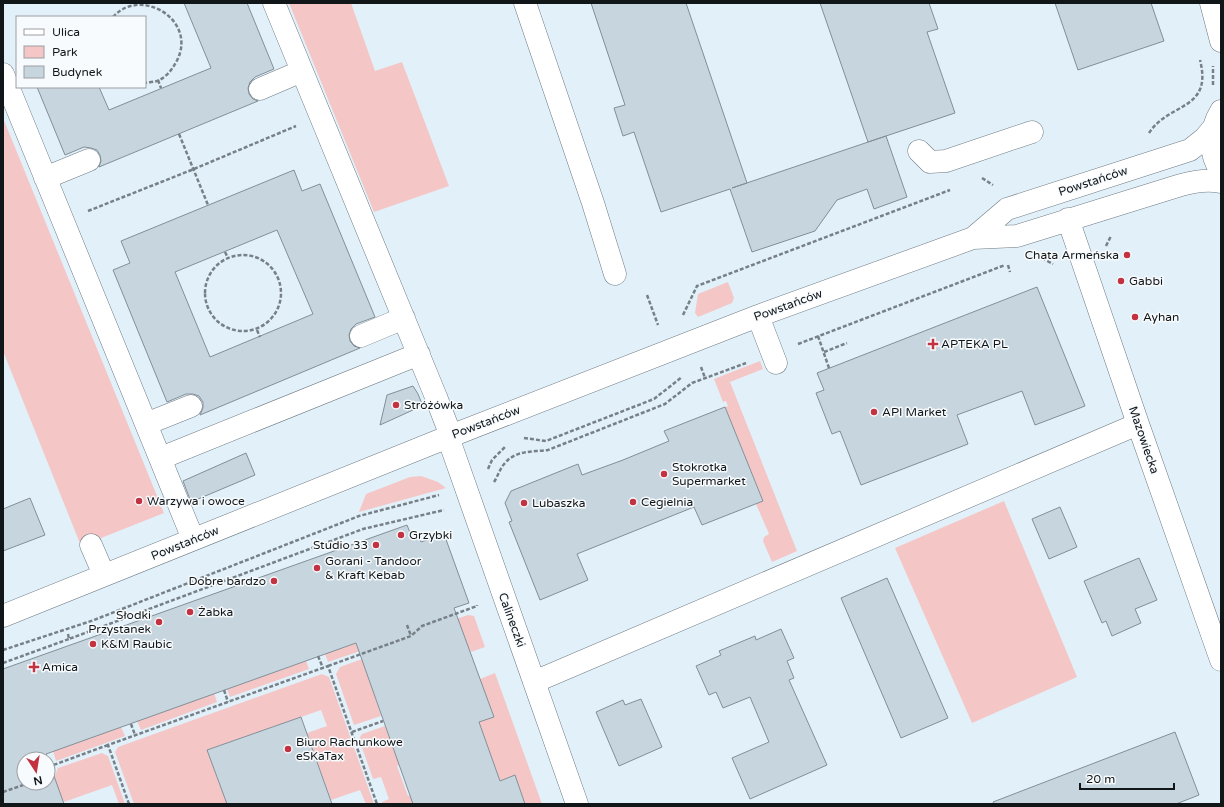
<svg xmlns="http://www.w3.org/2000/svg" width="1224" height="807" font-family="'Varela Round',sans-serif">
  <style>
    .green { fill: #f4c7c6 }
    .building { fill: #c7d5df; stroke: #828f98; fill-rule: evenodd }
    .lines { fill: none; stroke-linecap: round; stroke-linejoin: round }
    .minor-casing { stroke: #6e7b83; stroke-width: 23 }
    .path { stroke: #778087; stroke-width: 2.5; stroke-dasharray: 4 2; stroke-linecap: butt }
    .minor { stroke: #fff; stroke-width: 22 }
    .poi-dot { fill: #c23240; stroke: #f8fbfd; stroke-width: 1.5 }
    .labels { text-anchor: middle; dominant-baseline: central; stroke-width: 3; stroke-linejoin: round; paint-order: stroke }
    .street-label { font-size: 12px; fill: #111619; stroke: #f8fbfd }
    .poi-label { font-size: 12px; fill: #111619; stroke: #f8fbfd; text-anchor: start }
  </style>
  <rect width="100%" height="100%" fill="#e2f0fa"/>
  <path class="green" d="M289,3H351L375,71L402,62L449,186L374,212Z
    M3,118L164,513L81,546L3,351Z
    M728,282L734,298L732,303L698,317L695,313L698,294Z
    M760,361L763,369L730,382L797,551L772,562L763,541L764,537L769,534L756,504L763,500L725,407L728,406L726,401L723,402L714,379Z
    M421,476L438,482L446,488L359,512L366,494L410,477Z
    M1004,501L1077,677L972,723L895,548Z
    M468,615L474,616L485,647L471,652L470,650L371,685L381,716L354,725L336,674L340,667L412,641L424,630Z
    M397,628L401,637L328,662L325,654Z
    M306,661L309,669L230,697L227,689Z
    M495,673L542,804H525L515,776L500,781L479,722L494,717L480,679Z
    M322,674L329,677L374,804H366L360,790L331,800L307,733L327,726L321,710L207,750L227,804H134L115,752L118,747Z
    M214,693L217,702L141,730L137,721Z
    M385,726L398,761L432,748L433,753L397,766L408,796L444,783L447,790L408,804H382V802L389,799L381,777L373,779L359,739L362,734Z
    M121,727L125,736L56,761L53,751Z
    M102,753L108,756L125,804H119L112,785L64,802L61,796L39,804L3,797L48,783L54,778L58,768Z"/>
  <path class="building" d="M184,3H247L274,69L255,77L250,82L248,88L249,94L253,99L258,101L99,167L101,161L100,155L97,150L91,148L84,147L65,155L37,87H99L109,110L211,68Z
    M591,3H686L747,183L732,188L886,136L907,197L874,209L867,189L837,200L815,231L752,252L730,189L661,212L634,132L623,136L614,108L625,105Z
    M820,3H929L938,29L927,32L955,113L868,142Z
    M1055,3H1151L1164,41L1078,70Z
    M294,170L302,191L320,184L375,317L356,324L351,329L349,335L350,341L354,346L360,348L200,415L203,408V402L199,396L193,394H186L167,402L113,270L130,263L121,241ZM277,230L313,314L210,357L175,272Z
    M1037,287L1085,406L1035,425L1022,391L957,415L968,444L861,485L840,431L832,434L816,393L824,390L817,373Z
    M413,386L418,394L422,404L413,410L380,425L387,395Z
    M725,407L763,501L702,525L694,507L577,554L588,580L540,600L509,522L512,521L505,503L511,491L578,464L582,475L623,460L669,441L664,431Z
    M246,453L255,475L191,502L183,481Z
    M30,498L45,535L3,551V509Z
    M1060,507L1077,547L1049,559L1032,519Z
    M407,525L413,540L419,538L421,542L444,534L469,603L454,608L494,717L479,722L500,781L515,775L525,804H413L356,643L46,754L48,759H24V783H48V759L64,804H3V669Z
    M1139,558L1157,600L1135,609L1141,623L1112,636L1106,621L1102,623L1084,581Z
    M887,578L948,718L901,738L841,598Z
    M781,629L794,658L787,661L794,678L789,680L827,765L750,799L732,758L769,742L750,697L723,708L716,692L709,695L696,666L721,655L719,651L755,636L756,640Z
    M641,699L662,747L619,766L596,712L623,700L625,705Z
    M301,717L332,804H227L207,750Z
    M1175,732L1199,795L1176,804H994L993,802Z"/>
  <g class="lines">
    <defs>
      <path id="minor" d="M274,3L436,397L451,436
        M525,3L593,203L615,274
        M1211,3L1221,41
        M3,74L193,539
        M260,89L302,71
        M1221,111C1210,129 1208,153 1221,171
        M919,151L930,162L946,161L1032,132
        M45,178L89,160
        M1068,219L1138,424L1221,660
        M973,238L1007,209L1190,150L1205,138L1214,127
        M758,316L776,363
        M361,336L404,318
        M146,424L191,406
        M448,437L577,804
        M161,458L419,354
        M91,545L104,575
        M3,616L448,437L758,316L973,238L1017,236L1181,185C1195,181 1207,179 1221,182
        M534,682L1138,424"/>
    </defs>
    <use href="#minor" class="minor-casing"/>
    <path class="path" d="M113,17C116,14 119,11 123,9C128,6 138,4 144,5C173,9 192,37 175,64C171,71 165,78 157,81C154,82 149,82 145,83
      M158,80L161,88
      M1213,85V66
      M1149,133C1169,102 1213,111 1200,60
      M179,134L208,205
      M982,178L993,185
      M88,211L194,169L296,126
      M1106,246L1111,236
      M225,252L228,258
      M205 293a38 38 0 1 1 76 0a38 38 0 1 1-76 0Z
      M1042,258L1053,264
      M1008,265L1010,272
      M647,295L658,325
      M683,315L697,286L950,190
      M257,330L260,337
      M818,336L829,368
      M798,344L1005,265
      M824,352L847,343
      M701,367L705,378
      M524,438L546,441L654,399L682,377
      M488,469L492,460L506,446
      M494,482C498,476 500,468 505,463C516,450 533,452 548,450L665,404L692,383L746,363
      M407,625L411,636
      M68,634L69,639L363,529L444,510
      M3,650L94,620L359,516L439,495
      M318,656L323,668
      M3,663L69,639
      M328,666L411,636L422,626L477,606V605
      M224,690L228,702
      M131,724L135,735
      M352,732L383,721
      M39,756L40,759
      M48,767L108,745
      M3,792L29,783
      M129,804L108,745L328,666L377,804"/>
    <use href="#minor" class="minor"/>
  </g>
  <g class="poi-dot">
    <circle cx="1127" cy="255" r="4"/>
    <circle cx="1121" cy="281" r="4"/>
    <circle cx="1135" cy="317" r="4"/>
    <path d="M931 338h4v4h4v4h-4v4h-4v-4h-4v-4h4z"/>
    <circle cx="396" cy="405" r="4"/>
    <circle cx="874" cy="412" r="4"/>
    <circle cx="664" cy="474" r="4"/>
    <circle cx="139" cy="501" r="4"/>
    <circle cx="633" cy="502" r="4"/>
    <circle cx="524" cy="503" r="4"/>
    <circle cx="401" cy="535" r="4"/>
    <circle cx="376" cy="545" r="4"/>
    <circle cx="317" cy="568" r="4"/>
    <circle cx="274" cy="581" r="4"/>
    <circle cx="190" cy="612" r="4"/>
    <circle cx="159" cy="622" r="4"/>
    <circle cx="93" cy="644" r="4"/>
    <path d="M32 661h4v4h4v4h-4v4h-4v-4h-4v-4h4z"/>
    <circle cx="288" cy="749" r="4"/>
  </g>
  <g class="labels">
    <g class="street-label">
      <text transform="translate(1093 181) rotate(-18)">Powstańców</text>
      <text transform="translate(788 305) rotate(-20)">Powstańców</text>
      <text transform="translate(486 422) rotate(-21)">Powstańców</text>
      <text transform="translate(1144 440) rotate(71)">Mazowiecka</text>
      <text transform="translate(185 543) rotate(-22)">Powstańców</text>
      <text transform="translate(512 620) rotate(70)">Calineczki</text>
    </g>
    <g class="poi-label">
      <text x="1119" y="255" text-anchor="end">Chata Armeńska</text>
      <text x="1129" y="281">Gabbi</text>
      <text x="1143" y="317">Ayhan</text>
      <text x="941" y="344">APTEKA PL</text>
      <text x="404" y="405">Stróżówka</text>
      <text x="882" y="412">API Market</text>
      <text x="672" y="467">Stokrotka<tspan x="672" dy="14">Supermarket</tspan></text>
      <text x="147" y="501">Warzywa i owoce</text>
      <text x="641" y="502">Cegielnia</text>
      <text x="532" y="503">Lubaszka</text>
      <text x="409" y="535">Grzybki</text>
      <text x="368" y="545" text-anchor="end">Studio 33</text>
      <text x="325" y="561">Gorani - Tandoor<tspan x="325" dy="14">&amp; Kraft Kebab</tspan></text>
      <text x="266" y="581" text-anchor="end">Dobre bardzo</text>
      <text x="198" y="612">Żabka</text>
      <text x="151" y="615" text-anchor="end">Słodki<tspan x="151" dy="14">Przystanek</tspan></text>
      <text x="101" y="644">K&amp;M Raubic</text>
      <text x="42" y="667">Amica</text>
      <text x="296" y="742">Biuro Rachunkowe<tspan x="296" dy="14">eSKaTax</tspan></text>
    </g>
  </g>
  <rect width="1224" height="807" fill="none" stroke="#111619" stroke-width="8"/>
  <rect x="16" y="16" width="130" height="72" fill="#f8fbfd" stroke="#9c9fa2"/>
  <rect x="24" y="29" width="20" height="6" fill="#ffffff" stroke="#9c9fa2"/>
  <text x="52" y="36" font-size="12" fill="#111619">Ulica</text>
  <rect x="24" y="46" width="20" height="12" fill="#f4c7c6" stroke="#9c9fa2"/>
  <text x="52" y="56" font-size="12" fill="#111619">Park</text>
  <rect x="24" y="66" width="20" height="12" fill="#c7d5df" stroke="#9c9fa2"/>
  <text x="52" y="76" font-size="12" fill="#111619">Budynek</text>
  <g transform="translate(36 771) rotate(168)"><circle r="19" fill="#f8fbfd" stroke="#9c9fa2"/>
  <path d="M0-3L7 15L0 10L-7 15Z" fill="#c23240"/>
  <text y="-6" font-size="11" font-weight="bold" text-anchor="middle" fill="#111619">N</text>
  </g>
  <path d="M1080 783v6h94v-6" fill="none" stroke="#111619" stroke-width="2"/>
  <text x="1086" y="783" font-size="12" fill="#111619" stroke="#f8fbfd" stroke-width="3" paint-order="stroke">20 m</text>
</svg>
